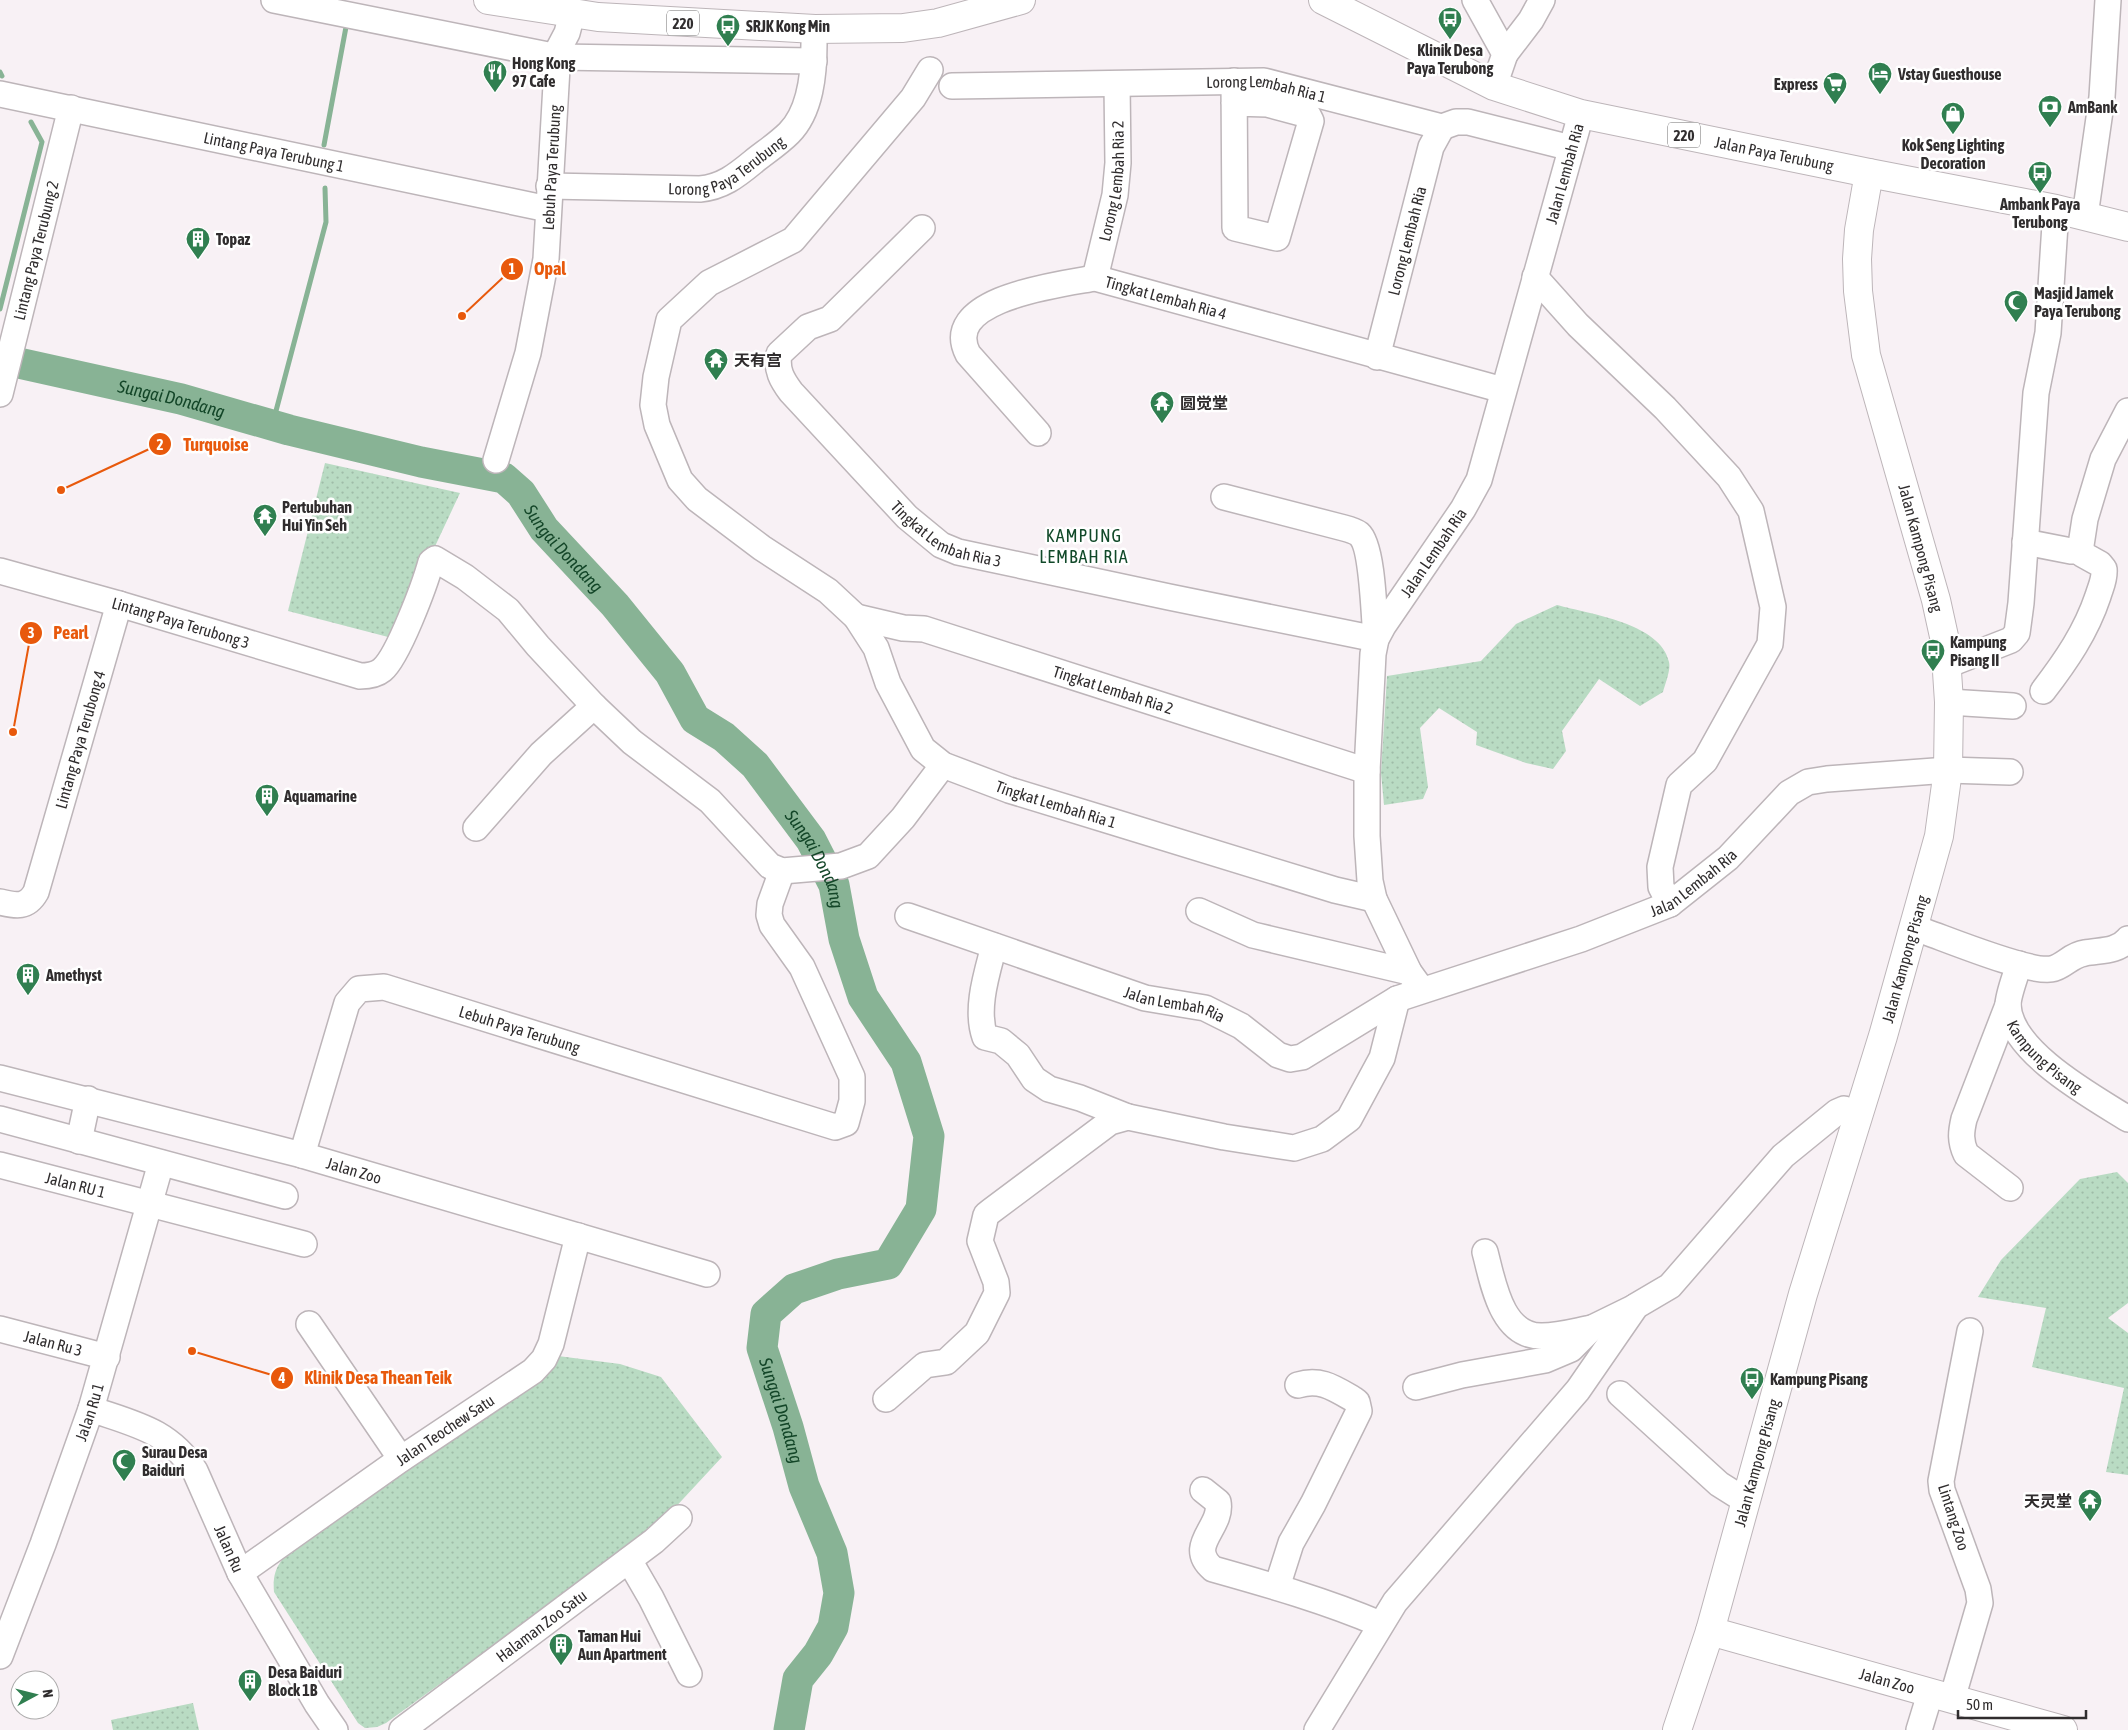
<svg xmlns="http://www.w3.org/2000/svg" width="2128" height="1730" font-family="'Asap Condensed','Noto Sans SC',sans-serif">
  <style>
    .grass { fill: url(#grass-dots) }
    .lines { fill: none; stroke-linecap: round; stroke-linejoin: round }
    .stream { stroke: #88b395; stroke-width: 5 }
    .river { stroke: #88b395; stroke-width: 31 }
    .minor-casing { stroke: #bdb5b9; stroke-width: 28 }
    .major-casing { stroke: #bdb5b9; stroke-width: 30 }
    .minor { stroke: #fff; stroke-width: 25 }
    .major { stroke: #fff; stroke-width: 28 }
    .labels { text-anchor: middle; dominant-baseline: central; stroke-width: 5; stroke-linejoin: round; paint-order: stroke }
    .shield { fill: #fff; stroke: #6e6c6d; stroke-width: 1 }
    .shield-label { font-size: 15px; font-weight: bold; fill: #302d2e }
    .poi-label { font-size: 16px; font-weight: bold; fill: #302d2e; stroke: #fff; text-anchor: start }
    .street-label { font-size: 16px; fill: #302d2e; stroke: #fff }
    .water-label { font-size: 18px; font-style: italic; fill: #134628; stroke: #fff }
    .neighbourhood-label { font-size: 18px; letter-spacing: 1px; fill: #114929; stroke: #fff }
    .leader { fill: none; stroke: #e8590c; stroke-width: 2 }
    .callout-dot { fill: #e8590c; stroke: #fff; stroke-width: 2 }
    .mark-label { font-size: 15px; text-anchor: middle; font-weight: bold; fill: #fff }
    .callout-label { font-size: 18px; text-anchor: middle; font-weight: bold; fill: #e8590c; stroke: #fff; stroke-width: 5; stroke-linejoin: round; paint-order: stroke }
  </style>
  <defs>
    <pattern id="grass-dots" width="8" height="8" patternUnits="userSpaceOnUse" patternTransform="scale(1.25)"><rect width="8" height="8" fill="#b9dbc3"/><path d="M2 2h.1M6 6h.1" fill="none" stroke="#9fbca8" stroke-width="1.8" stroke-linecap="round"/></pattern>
  </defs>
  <rect width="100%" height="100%" fill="#f8f1f5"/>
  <path class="grass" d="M325,463L460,493L392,638L288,611Z
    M1557,605C1589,614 1661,623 1669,662C1671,670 1665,684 1663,692L1640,706L1599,679L1562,731L1566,751L1553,769L1526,763L1476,745L1477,732L1439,708L1420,728L1428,787L1423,799L1384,805L1381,773L1387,676L1481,661L1516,624Z
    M2117,1172L2128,1183V1303L2108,1318L2128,1333V1475L2106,1472L2124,1388L2032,1367L2046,1308L1978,1297L2001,1260L2080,1179Z
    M558,1356L620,1364L661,1377L722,1457L658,1526L386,1723L377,1727L365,1728L358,1723L274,1592C273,1580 274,1570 282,1560L535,1379Z
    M193,1703L199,1730H113L111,1720Z"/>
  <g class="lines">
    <path class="stream" d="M0,72L2,76
      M324,145L346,27
      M0,309L42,142L31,122
      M272,426L326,222L325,188"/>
    <path class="river" id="s1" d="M0,359L181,399L289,430L421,462L504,478L521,493L544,529L615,605L670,673L695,719L724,737L755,765L811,840L834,885L844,939L863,997L906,1062L929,1136L921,1209L888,1264L838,1274L794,1289L766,1314L762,1348L788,1427L804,1486L832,1553L839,1593L833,1627L818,1654L798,1679L789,1730"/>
    <defs>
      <g id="minor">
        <path d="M274,0L558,57L814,61"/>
        <path d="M1475,0L1505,54L1494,86"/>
        <path d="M1505,54L1531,20L1542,0"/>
        <path id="s2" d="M930,70L913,98L793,240L709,283L669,320L656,377L653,405L657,425L680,480L697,499L762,548L828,591L856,617L876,648L888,683L923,749L943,765L1009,790L1117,823L1335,890L1374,899"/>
        <path d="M1234,81L1235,228L1277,238L1311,121L1308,115L1267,104L1234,103"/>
        <path id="s3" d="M952,86L1264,81L1442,127L1456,122H1468L1571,148"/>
        <path id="s4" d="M0,94L548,209"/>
        <path id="s5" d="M549,186L700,189C722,187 736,176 753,162C764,153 778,144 789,133C811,111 814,73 814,44"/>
        <path d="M2085,216L2102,97L2108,0"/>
        <path id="s6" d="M922,228L830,319L808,327L779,354C776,370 782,380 791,392L907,517L941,545L958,552L1169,597L1376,639C1374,618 1373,546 1359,534C1355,531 1348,529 1344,528L1224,497"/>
        <path d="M1535,277L1578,325L1665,408L1729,477L1751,511L1773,607L1770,644L1705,761L1679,785L1660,867L1661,887L1670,904"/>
        <path id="s7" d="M1095,278L1115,195L1118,163L1117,84"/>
        <path id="s8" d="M1377,357L1431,147L1442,127"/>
        <path id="s9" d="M0,394L71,108"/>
        <path id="s10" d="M1038,433L968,354C939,298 1063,284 1095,278L1503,390"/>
        <path id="s11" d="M496,460L528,353L546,259L558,50L567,33L572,14"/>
        <path d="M2025,542L2071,551L2081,550"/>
        <path id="s12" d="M0,571L119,604L360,676C367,676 376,675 382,670C398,657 425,584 431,562L435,559L465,577L508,610L538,646L594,706L632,742L710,801L770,866L782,871L841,866L868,856L903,818L943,765"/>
        <path id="s13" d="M856,617L903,628L924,629L1367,771"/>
        <path d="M1947,665L2011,640L2017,633L2021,603L2036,393L2048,333L2056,209"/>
        <path d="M2043,691C2066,661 2086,632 2098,596C2101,586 2105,579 2104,569L2100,564L2082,554L2081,545L2085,519L2103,459L2128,411"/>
        <path d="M1949,702L2013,706"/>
        <path d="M476,828L541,754L594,706"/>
        <path id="s14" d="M0,902C16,906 27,908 36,892L119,604"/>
        <path d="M1199,911L1253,935L1409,972"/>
        <path id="s15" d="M908,916L1145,998L1205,1008L1241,1026L1278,1055L1290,1059L1302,1057L1397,999L1581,939L1670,904L1728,858L1789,793L1808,782L1827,779L1948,770L2010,772"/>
        <path d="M1915,928C1942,937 2027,973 2051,969C2064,967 2070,955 2085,953C2101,950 2117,952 2128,939"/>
        <path d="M994,946C987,973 975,1009 985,1037L1001,1041L1018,1055L1034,1079L1049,1089L1080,1098L1128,1117"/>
        <path id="s16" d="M2019,964C2016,975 2008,995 2008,1005C2010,1052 2093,1097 2128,1119"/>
        <path id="s17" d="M1422,990L1409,972L1374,899L1370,881L1367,836V771L1373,654L1376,639L1383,626L1463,509L1479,480L1581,114"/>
        <path d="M2008,1005L1964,1119C1961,1132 1960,1141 1966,1154L2010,1188"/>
        <path id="s18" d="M0,1078L302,1155L707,1274"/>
        <path d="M0,1119L285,1196"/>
        <path d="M79,1141L88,1099"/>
        <path id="s19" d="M302,1155L347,1003L359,989L384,987L835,1127L846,1123L852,1101V1077L802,967L772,925L769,915L770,904L782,871"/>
        <path id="s20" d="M0,1165L304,1244"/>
        <path d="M1485,1252C1493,1282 1501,1337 1542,1336C1559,1336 1576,1331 1592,1328"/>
        <path d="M309,1324L401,1459"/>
        <path id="s21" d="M0,1329L107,1357"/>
        <path d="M1416,1387L1462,1375L1545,1360L1571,1349L1592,1328L1635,1307"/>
        <path d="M1620,1394L1719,1484L1746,1501"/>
        <path d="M886,1399L925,1365L946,1362L977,1333L997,1293L996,1282L980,1241L986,1215L991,1211L1110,1122L1128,1117L1224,1137L1294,1148L1322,1139L1349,1119L1382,1058L1397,999"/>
        <path id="s22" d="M91,1409C134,1424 169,1430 195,1471L240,1573L317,1704L335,1730"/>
        <path d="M1203,1490L1218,1502C1223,1528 1185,1545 1213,1569C1270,1585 1326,1601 1380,1624"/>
        <path d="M629,1560L651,1598L689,1674"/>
        <path id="s23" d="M240,1573L401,1459L533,1371L544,1359L551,1344L578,1236"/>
        <path d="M1277,1587L1291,1543L1313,1504L1359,1411L1357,1402L1353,1399C1334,1388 1320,1378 1298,1385"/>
        <path id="s24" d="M0,1656L43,1544L91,1409L161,1163"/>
        <path d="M1952,1699L1980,1603L1978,1589L1942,1490L1941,1481L1970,1331"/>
        <path id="s25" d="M402,1730L654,1541L679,1518"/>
        <path d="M1317,1730L1395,1602L1578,1390L1636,1306L1670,1286L1783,1156L1837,1112L1844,1109L1858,1113"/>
        <path d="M1919,1730L1930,1694"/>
      </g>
      <g id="major">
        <path d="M488,0L598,17L815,29L903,28L938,23L1021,0"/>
        <path id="s26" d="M1323,0L1494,86L1581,114L1869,173L2056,209L2128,227"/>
        <path id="s27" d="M1710,1631L2063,1730"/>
        <path id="s28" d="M1677,1730L1710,1631L1803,1294L1883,1036L1939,836L1948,770L1949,702L1945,641L1936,600L1866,355L1858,291L1857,259L1859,230L1869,173"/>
      </g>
    </defs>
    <use href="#minor" class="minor-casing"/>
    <use href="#major" class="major-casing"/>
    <use href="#minor" class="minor"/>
    <use href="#major" class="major"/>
  </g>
  <defs>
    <symbol id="bus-pin" viewBox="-11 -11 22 30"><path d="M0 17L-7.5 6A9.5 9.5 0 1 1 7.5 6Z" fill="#307f50" stroke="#fff"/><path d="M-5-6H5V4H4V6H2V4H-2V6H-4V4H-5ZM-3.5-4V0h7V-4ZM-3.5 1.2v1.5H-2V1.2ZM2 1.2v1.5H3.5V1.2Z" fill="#fff"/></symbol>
    <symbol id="restaurant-pin" viewBox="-11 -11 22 30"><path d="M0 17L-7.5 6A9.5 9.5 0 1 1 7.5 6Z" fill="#307f50" stroke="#fff"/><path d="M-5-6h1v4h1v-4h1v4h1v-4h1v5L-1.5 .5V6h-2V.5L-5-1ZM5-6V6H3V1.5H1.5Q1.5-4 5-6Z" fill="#fff"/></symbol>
    <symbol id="hotel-pin" viewBox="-11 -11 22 30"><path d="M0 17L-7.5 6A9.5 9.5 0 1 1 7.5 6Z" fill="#307f50" stroke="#fff"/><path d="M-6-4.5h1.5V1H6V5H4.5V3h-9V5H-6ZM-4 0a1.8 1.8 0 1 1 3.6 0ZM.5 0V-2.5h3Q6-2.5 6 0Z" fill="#fff"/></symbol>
    <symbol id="supermarket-pin" viewBox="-11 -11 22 30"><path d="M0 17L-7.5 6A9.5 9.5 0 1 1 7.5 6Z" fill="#307f50" stroke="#fff"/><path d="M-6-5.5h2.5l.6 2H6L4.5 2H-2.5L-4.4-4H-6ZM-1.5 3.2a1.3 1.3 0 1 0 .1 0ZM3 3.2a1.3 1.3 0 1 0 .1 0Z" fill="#fff"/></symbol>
    <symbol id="bank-pin" viewBox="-11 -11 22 30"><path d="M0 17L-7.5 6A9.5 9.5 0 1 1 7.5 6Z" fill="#307f50" stroke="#fff"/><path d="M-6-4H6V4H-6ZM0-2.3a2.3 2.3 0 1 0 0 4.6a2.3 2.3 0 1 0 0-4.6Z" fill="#fff"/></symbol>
    <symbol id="shop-pin" viewBox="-11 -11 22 30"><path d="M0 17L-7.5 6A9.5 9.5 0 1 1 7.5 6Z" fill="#307f50" stroke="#fff"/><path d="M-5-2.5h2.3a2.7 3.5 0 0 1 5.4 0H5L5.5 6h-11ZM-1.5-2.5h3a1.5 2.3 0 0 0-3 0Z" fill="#fff"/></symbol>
    <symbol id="building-pin" viewBox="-11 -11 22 30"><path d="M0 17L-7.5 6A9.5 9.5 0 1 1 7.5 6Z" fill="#307f50" stroke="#fff"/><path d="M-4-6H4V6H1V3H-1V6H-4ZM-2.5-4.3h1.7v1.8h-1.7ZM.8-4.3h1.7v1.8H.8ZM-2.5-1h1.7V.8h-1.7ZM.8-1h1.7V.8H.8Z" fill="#fff"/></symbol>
    <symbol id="mosque-pin" viewBox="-11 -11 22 30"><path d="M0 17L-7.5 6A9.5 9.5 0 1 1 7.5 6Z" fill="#307f50" stroke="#fff"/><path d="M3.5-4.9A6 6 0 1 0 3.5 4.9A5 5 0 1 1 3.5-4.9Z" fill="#fff"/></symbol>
    <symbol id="temple-pin" viewBox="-11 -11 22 30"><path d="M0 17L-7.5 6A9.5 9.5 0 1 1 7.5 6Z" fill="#307f50" stroke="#fff"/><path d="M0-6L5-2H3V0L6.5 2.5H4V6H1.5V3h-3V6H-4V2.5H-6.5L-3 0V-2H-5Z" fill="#fff"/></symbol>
  </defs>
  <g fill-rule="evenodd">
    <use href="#bus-pin" x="1436" y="5" width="28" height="38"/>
    <use href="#bus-pin" x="714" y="12" width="28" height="38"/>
    <use href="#restaurant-pin" x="481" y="58" width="28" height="38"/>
    <use href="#hotel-pin" x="1866" y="60" width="28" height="38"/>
    <use href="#supermarket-pin" x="1821" y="70" width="28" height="38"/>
    <use href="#bank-pin" x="2036" y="93" width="28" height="38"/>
    <use href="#shop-pin" x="1939" y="100" width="28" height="38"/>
    <use href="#bus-pin" x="2026" y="159" width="28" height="38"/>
    <use href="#building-pin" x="184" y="225" width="28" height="38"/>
    <use href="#mosque-pin" x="2002" y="288" width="28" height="38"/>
    <use href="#temple-pin" x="702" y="346" width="28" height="38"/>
    <use href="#temple-pin" x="1148" y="389" width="28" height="38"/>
    <use href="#temple-pin" x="251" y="502" width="28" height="38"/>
    <use href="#bus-pin" x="1919" y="637" width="28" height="38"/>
    <use href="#building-pin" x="253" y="782" width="28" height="38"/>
    <use href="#building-pin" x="14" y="961" width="28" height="38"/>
    <use href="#bus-pin" x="1738" y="1365" width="28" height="38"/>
    <use href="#mosque-pin" x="110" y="1447" width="28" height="38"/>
    <use href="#temple-pin" x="2076" y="1487" width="28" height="38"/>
    <use href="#building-pin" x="547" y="1631" width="28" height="38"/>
    <use href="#building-pin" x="236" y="1667" width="28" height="38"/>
  </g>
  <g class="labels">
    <g class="shield">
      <rect x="667" y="10.5" width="32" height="25" rx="4"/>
      <rect x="1668" y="122.5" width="32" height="25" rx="4"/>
    </g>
    <g class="shield-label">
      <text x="683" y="23">220</text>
      <text x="1684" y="135">220</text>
    </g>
    <g class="poi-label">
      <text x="746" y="26">SRJK Kong Min</text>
      <text x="1450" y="50" text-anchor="middle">Klinik Desa<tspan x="1450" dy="18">Paya Terubong</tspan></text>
      <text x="512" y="63">Hong Kong<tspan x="512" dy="18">97 Cafe</tspan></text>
      <text x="1898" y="74">Vstay Guesthouse</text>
      <text x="1818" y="84" text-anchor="end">Express</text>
      <text x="2068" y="107">AmBank</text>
      <text x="1953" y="145" text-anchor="middle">Kok Seng Lighting<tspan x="1953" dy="18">Decoration</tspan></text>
      <text x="2040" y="204" text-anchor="middle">Ambank Paya<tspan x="2040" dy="18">Terubong</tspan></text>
      <text x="216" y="239">Topaz</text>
      <text x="2034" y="293">Masjid Jamek<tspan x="2034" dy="18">Paya Terubong</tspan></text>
      <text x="734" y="360">天有宫</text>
      <text x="1180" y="403">圆觉堂</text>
      <text x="282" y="507">Pertubuhan<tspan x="282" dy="18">Hui Yin Seh</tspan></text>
      <text x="1950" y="642">Kampung<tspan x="1950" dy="18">Pisang II</tspan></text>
      <text x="284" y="796">Aquamarine</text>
      <text x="46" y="975">Amethyst</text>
      <text x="1770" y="1379">Kampung Pisang</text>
      <text x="142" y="1452">Surau Desa<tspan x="142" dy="18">Baiduri</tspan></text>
      <text x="2072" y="1501" text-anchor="end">天灵堂</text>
      <text x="578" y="1636">Taman Hui<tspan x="578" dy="18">Aun Apartment</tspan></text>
      <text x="268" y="1672">Desa Baiduri<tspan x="268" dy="18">Block 1B</tspan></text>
    </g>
    <g class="street-label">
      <text stroke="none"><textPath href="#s3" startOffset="315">Lorong Lembah Ria 1</textPath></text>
      <text stroke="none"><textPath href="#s4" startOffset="280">Lintang Paya Terubung 1</textPath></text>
      <text stroke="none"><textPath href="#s26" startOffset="480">Jalan Paya Terubung</textPath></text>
      <text stroke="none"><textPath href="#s5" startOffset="184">Lorong Paya Terubung</textPath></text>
      <text stroke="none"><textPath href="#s11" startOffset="299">Lebuh Paya Terubung</textPath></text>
      <text stroke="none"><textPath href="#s17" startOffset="872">Jalan Lembah Ria</textPath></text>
      <text stroke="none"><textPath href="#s7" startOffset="99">Lorong Lembah Ria 2</textPath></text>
      <text stroke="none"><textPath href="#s8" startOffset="120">Lorong Lembah Ria</textPath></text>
      <text stroke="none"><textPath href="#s9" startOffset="148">Lintang Paya Terubung 2</textPath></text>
      <text stroke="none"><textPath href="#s10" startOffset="349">Tingkat Lembah Ria 4</textPath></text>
      <text stroke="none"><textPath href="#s6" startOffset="448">Tingkat Lembah Ria 3</textPath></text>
      <text transform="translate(1921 548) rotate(75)">Jalan Kampong Pisang</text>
      <text stroke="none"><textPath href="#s17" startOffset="468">Jalan Lembah Ria</textPath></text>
      <text stroke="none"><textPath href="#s12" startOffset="188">Lintang Paya Terubong 3</textPath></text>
      <text stroke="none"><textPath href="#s13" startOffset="268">Tingkat Lembah Ria 2</textPath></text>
      <text stroke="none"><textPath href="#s14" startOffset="200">Lintang Paya Terubong 4</textPath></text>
      <text stroke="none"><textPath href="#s2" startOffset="1052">Tingkat Lembah Ria 1</textPath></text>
      <text stroke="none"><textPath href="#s15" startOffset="855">Jalan Lembah Ria</textPath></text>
      <text stroke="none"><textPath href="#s28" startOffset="804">Jalan Kampong Pisang</textPath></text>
      <text stroke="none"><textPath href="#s15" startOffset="281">Jalan Lembah Ria</textPath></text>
      <text stroke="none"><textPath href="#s19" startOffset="344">Lebuh Paya Terubung</textPath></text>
      <text stroke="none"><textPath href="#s16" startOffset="108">Kampung Pisang</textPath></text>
      <text stroke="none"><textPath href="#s18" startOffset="366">Jalan Zoo</textPath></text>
      <text stroke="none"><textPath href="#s20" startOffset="78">Jalan RU 1</textPath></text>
      <text stroke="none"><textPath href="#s21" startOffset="55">Jalan Ru 3</textPath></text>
      <text stroke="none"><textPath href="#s24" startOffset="260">Jalan Ru 1</textPath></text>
      <text stroke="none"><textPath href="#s23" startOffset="250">Jalan Teochew Satu</textPath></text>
      <text stroke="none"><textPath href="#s28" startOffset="279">Jalan Kampong Pisang</textPath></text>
      <text transform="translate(1954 1517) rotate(72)">Lintang Zoo</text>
      <text stroke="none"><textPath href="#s22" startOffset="209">Jalan Ru</textPath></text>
      <text stroke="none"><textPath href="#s25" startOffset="174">Halaman Zoo Satu</textPath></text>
      <text stroke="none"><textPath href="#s27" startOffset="184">Jalan Zoo</textPath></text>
    </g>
    <g class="water-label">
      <text stroke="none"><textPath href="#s1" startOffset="176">Sungai Dondang</textPath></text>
      <text stroke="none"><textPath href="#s1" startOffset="611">Sungai Dondang</textPath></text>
      <text stroke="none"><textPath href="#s1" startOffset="1016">Sungai Dondang</textPath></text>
      <text stroke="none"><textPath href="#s1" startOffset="1691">Sungai Dondang</textPath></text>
    </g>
    <g class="neighbourhood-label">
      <text x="1084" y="535">KAMPUNG<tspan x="1084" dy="21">LEMBAH RIA</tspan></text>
    </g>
  </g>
  <path class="leader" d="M462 316L512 269M61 490L160 444M13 732L31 633M192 1351L282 1378"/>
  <g class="callout-dot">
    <circle cx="462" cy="316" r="5"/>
    <circle cx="61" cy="490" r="5"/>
    <circle cx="13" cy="732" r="5"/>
    <circle cx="192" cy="1351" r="5"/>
    <circle cx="512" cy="269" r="12"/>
    <circle cx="160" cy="444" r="12"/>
    <circle cx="31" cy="633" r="12"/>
    <circle cx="282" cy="1378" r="12"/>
  </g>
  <g class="mark-label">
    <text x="512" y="274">1</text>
    <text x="160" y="450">2</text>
    <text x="31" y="638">3</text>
    <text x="282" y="1383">4</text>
  </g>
  <g class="callout-label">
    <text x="550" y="275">Opal</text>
    <text x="216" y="451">Turquoise</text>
    <text x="71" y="639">Pearl</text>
    <text x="378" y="1384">Klinik Desa Thean Teik</text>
  </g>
  <g transform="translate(35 1695) rotate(83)"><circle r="24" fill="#ffffff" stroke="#acabab"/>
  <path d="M0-4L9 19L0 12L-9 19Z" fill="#307f50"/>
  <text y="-8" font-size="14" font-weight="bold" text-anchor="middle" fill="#302d2e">N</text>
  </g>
  <path d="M1958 1710v8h128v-8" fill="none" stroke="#302d2e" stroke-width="2.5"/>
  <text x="1966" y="1710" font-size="15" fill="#302d2e" stroke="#ffffff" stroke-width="4" paint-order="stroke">50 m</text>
</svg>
